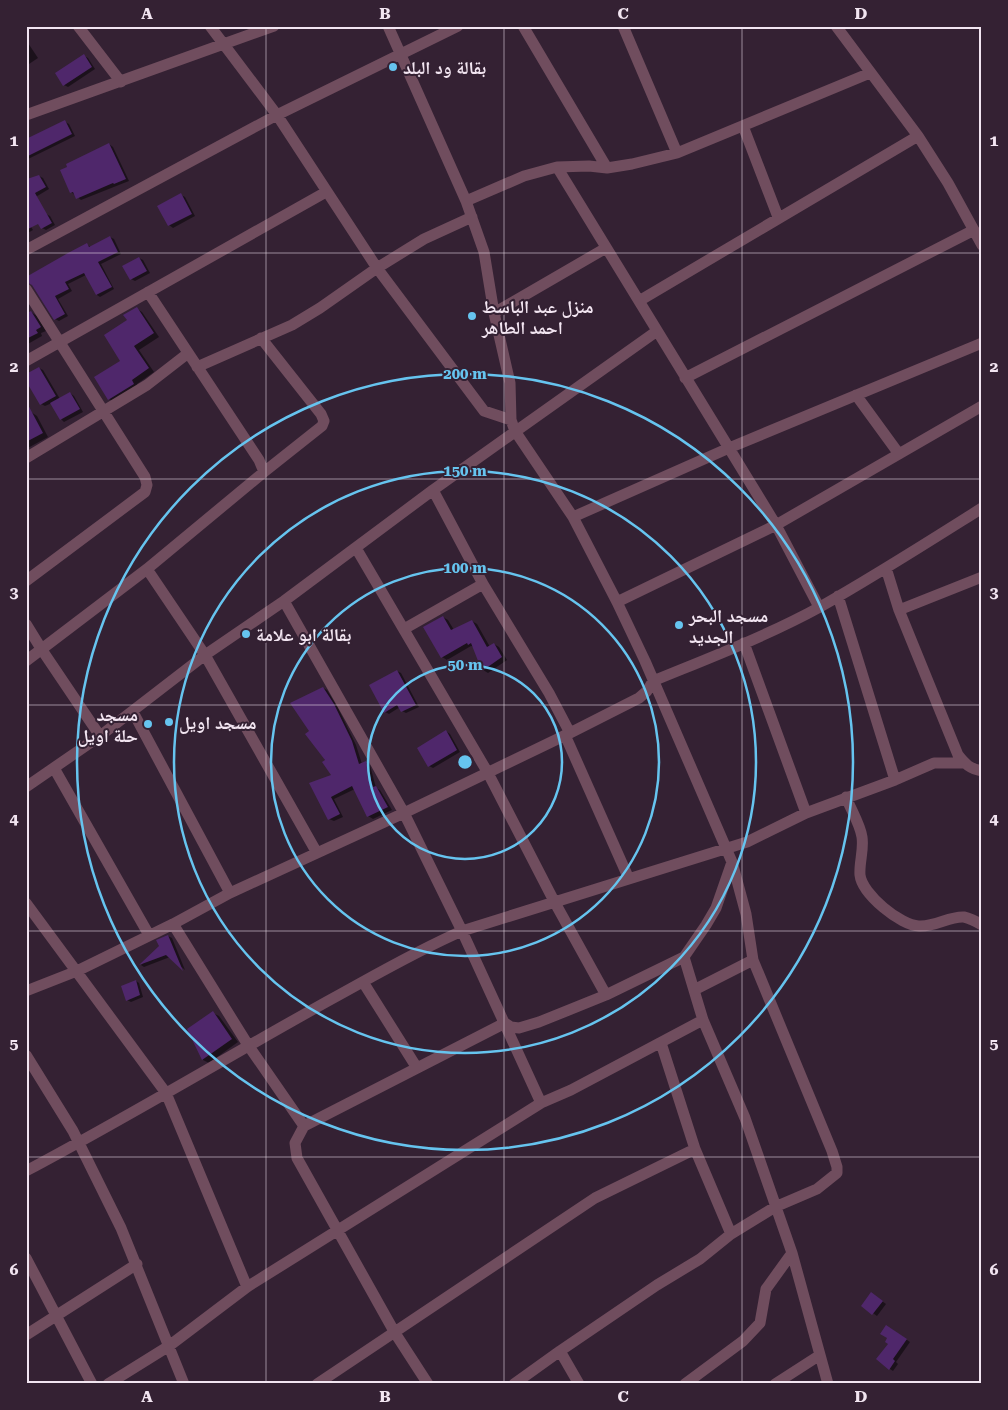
<svg xmlns="http://www.w3.org/2000/svg" width="1008" height="1410" font-family="'Roboto Serif','Noto Naskh Arabic',serif">
  <style>
    .shadow { fill: #0007 }
    .building { fill: #4f276b }
    .lines { fill: none; stroke-linecap: round; stroke-linejoin: round }
    .minor { stroke: #704d5e; stroke-width: 11 }
    .grid { fill: none; stroke: #f2e5f1; stroke-width: 1; stroke-opacity: 0.55 }
    .ring { fill: none; stroke: #66c4ef; stroke-width: 2.5 }
    .poi-dot { fill: #66c4ef; stroke: #342133; stroke-width: 2 }
    .labels { text-anchor: middle; dominant-baseline: central; stroke-width: 4; stroke-linejoin: round; paint-order: stroke }
    .poi-label { font-size: 18px; font-weight: bold; fill: #f2e5f1; stroke: #342133; text-anchor: start }
    .centre { fill: #66c4ef; stroke: #342133; stroke-width: 2.5 }
    .ring-label { font-size: 15px; text-anchor: middle; font-weight: bold; fill: #66c4ef; stroke: #342133; stroke-width: 4; stroke-linejoin: round; paint-order: stroke }
    .neatline { fill: none; stroke: #f2e5f1; stroke-width: 2 }
    .grid-label { font-size: 16px; text-anchor: middle; font-weight: bold; fill: #f2e5f1 }
  </style>
  <rect width="100%" height="100%" fill="#342133"/>
  <path class="shadow" d="M26,40L38,58L26,66Z
    M84,56L88,58L95,69L68,87L64,85Z
    M65,122L69,124L75,136L26,160V140Z
    M109,144L113,147L129,181L81,200L71,192L69,168Z
    M39,176L43,178L49,189L34,198L26,186Z
    M181,195L185,197L195,216L173,228L169,225Z
    M46,214L50,216L55,225L46,230L42,228Z
    M26,219L33,230L26,234Z
    M110,237L114,239L121,254L101,264L114,289L100,297L97,295L86,275L68,284L72,291L58,299L68,316L59,321L55,319L33,284L26,283V278L87,245L91,247Z
    M139,258L143,260L150,273L135,281L131,279Z
    M137,309L142,312L159,337L139,350L154,372L137,384L139,387L114,402L109,399L121,361L128,321Z
    M31,312L37,316L46,331L41,333L42,336L26,345V315Z
    M39,368L43,370L60,399L70,393L74,396L83,412L64,422L61,419L52,403L45,406L41,404Z
    M31,412L37,416L48,437L26,449V415Z
    M443,617L448,620L454,630L472,621L477,624L490,647L494,644L499,647L507,660L488,673L483,670L475,647L471,646L447,660L442,657Z
    M397,671L401,673L419,707L406,713L402,711L400,707L389,714L385,712Z
    M323,688L327,690L338,708L356,745L362,764L366,763L370,765L376,788L380,790L392,810L373,819L368,816L355,789L334,799L343,817L334,821L329,819L310,784L333,776L311,732Z
    M446,731L450,734L460,752L433,768L429,766Z
    M168,936L172,938L185,970L170,957L144,967L141,965L160,947Z
    M136,981L139,983L143,997L131,1002L127,1000Z
    M213,1013L219,1016L238,1042L209,1063L203,1060L189,1029Z
    M875,1296L886,1304L877,1316L863,1306Z
    M890,1328L910,1342L896,1362L898,1364L893,1371L890,1369V1344L888,1338Z"/>
  <path class="building" d="M84,54L92,67L63,86L55,73Z
    M65,120L72,134L26,157V139Z
    M109,143L126,179L114,184L113,183L76,199L73,192L70,193L60,170L67,167L66,164Z
    M39,175L46,187L35,193L52,223L41,229L38,224L26,230V177L27,179Z
    M181,193L192,214L168,226L157,206Z
    M110,236L118,252L98,262L112,287L96,295L84,273L65,282L69,289L55,296L65,314L54,320L32,285L26,282V277L68,253L87,243L89,247Z
    M139,257L147,271L130,280L122,266Z
    M137,307L154,333L134,346L149,368L132,380L134,384L108,400L94,377L120,361L104,335L127,320L123,315Z
    M26,311L27,313L31,311L41,327L36,330L38,333L26,339Z
    M39,367L56,396L40,405L26,381V374Z
    M70,392L80,409L60,420L50,403Z
    M26,401L43,433L26,442Z
    M443,616L451,630L472,620L487,647L494,643L502,657L482,671L471,643L468,645L467,643L441,658L423,627Z
    M397,670L416,705L401,712L397,705L384,713L369,685Z
    M323,687L334,704L352,741L359,764L366,761L373,787L376,786L388,807L367,817L352,786L331,797L340,814L328,820L309,783L331,775L322,762L325,760L305,734L309,731L290,703Z
    M446,730L457,750L428,767L417,748Z
    M168,935L183,971L166,955L139,965L159,946L156,940Z
    M136,980L140,995L126,1001L121,986Z
    M213,1011L232,1039L202,1060L187,1029Z
    M871,1292L883,1301L872,1315L861,1306Z
    M886,1325L907,1339L893,1359L895,1361L889,1370L876,1359L888,1344L885,1342L887,1338L880,1334Z"/>
  <g class="lines">
    <path class="minor" d="M78,26L121,82
      M210,26L277,115L377,268L484,411L511,420
      M388,26L466,201L484,252L494,313L510,383L511,420L515,431L573,517L617,602L645,661L732,862L746,914L753,960L832,1151L837,1167V1173L817,1189L775,1207L731,1234L700,1259L657,1285L560,1351L514,1384
      M523,26L607,168
      M623,26L677,153
      M836,26L918,136L948,183L982,245
      M26,115L274,26
      M743,126L778,217
      M557,167L589,166L607,168L632,164L677,153L870,73
      M466,201L524,176L557,167L776,525L819,607
      M26,250L277,115L458,26
      M26,289L145,477L147,485L145,492L26,581
      M639,301L918,136
      M494,313L606,248
      M261,338L321,414L324,421L322,426L264,472
      M26,361L326,192
      M197,367L292,325L320,308L377,268L424,239L472,217
      M685,378L974,230
      M856,395L899,454
      M26,458L147,385L187,354
      M433,490L483,584L549,693L570,733
      M573,517L729,448L982,343
      M356,548L488,773L554,901L606,995
      M886,568L899,610L982,577
      M147,569L205,655L317,853
      M838,596L895,780
      M284,601L404,813L462,931L541,1103
      M617,602L776,525L982,406
      M899,610L958,755C965,764 970,769 982,771
      M26,624L42,650L100,736
      M404,629L483,584
      M744,643L806,813
      M26,661L147,569L264,472L259,460L148,292
      M133,712L230,893
      M565,735L629,879
      M54,768L149,935
      M26,787L100,736L205,655L284,601L433,490L657,331
      M846,797C851,810 860,824 862,837C864,850 859,863 860,875C862,894 901,926 919,926C936,927 949,916 964,917C969,918 977,922 982,925
      M732,862L716,908L706,925L684,957L703,1020L745,1118L792,1253L828,1384
      M26,903L166,1093L247,1287
      M173,924L248,1045L304,1126
      M363,982L417,1068
      M694,990L753,960
      M26,991L77,971L173,924L230,893L404,813L570,733L639,698L647,691L653,681C709,658 767,636 820,607C875,576 928,542 982,508
      M505,1023L511,1027L519,1028L539,1022L606,995L684,957
      M661,1043L695,1149L731,1234
      M26,1055L73,1131L121,1228L184,1384
      M26,1171C128,1117 227,1057 328,1001C372,977 416,951 462,931L747,842L806,813L895,780L934,763H965
      M26,1258L92,1384
      M26,1335L137,1264
      M560,1351L579,1384
      M108,1384L169,1346L247,1287L541,1103L571,1090L703,1020
      M317,1384L595,1198L695,1149
      M428,1384L395,1333L297,1158L295,1143L304,1126L505,1023
      M685,1384L743,1341L760,1323L766,1289L792,1253
      M775,1384L820,1355"/>
  </g>
  <path class="grid" d="M266,26V1384M504,26V1384M742,26V1384M26,253H982M26,479H982M26,705H982M26,931H982M26,1157H982"/>
  <g class="ring">
    <circle cx="465" cy="762" r="97"/>
    <circle cx="465" cy="762" r="194"/>
    <circle cx="465" cy="762" r="291"/>
    <circle cx="465" cy="762" r="388"/>
  </g>
  <g class="poi-dot">
    <circle cx="393" cy="67" r="5"/>
    <circle cx="472" cy="316" r="5"/>
    <circle cx="679" cy="625" r="5"/>
    <circle cx="246" cy="634" r="5"/>
    <circle cx="169" cy="722" r="5"/>
    <circle cx="148" cy="724" r="5"/>
  </g>
  <g class="labels">
    <g class="poi-label">
      <text x="403" y="67">بقالة ود البلد</text>
      <text x="482" y="306">منزل عبد الباسط<tspan x="482" dy="21">احمد الطاهر</tspan></text>
      <text x="689" y="615">مسجد البحر<tspan x="689" dy="21">الجديد</tspan></text>
      <text x="256" y="634">بقالة ابو علامة</text>
      <text x="138" y="714" text-anchor="end">مسجد<tspan x="138" dy="21">حلة اويل</tspan></text>
      <text x="179" y="722">مسجد اويل</text>
    </g>
  </g>
  <circle cx="465" cy="762" r="8" class="centre"/>
  <g class="ring-label">
    <text x="465" y="379">200 m</text>
    <text x="465" y="476">150 m</text>
    <text x="465" y="573">100 m</text>
    <text x="465" y="670">50 m</text>
  </g>
  <rect width="1008" height="1410" fill="none" stroke="#342133" stroke-width="55"/>
  <rect x="28" y="28" width="952" height="1354" class="neatline"/>
  <g class="grid-label">
    <text x="147" y="19">A</text>
    <text x="385" y="19">B</text>
    <text x="623" y="19">C</text>
    <text x="861" y="19">D</text>
    <text x="14" y="146">1</text>
    <text x="994" y="146">1</text>
    <text x="14" y="372">2</text>
    <text x="994" y="372">2</text>
    <text x="14" y="598">3</text>
    <text x="994" y="598">3</text>
    <text x="14" y="824">4</text>
    <text x="994" y="824">4</text>
    <text x="14" y="1049">5</text>
    <text x="994" y="1049">5</text>
    <text x="14" y="1275">6</text>
    <text x="994" y="1275">6</text>
    <text x="147" y="1402">A</text>
    <text x="385" y="1402">B</text>
    <text x="623" y="1402">C</text>
    <text x="861" y="1402">D</text>
  </g>
</svg>
